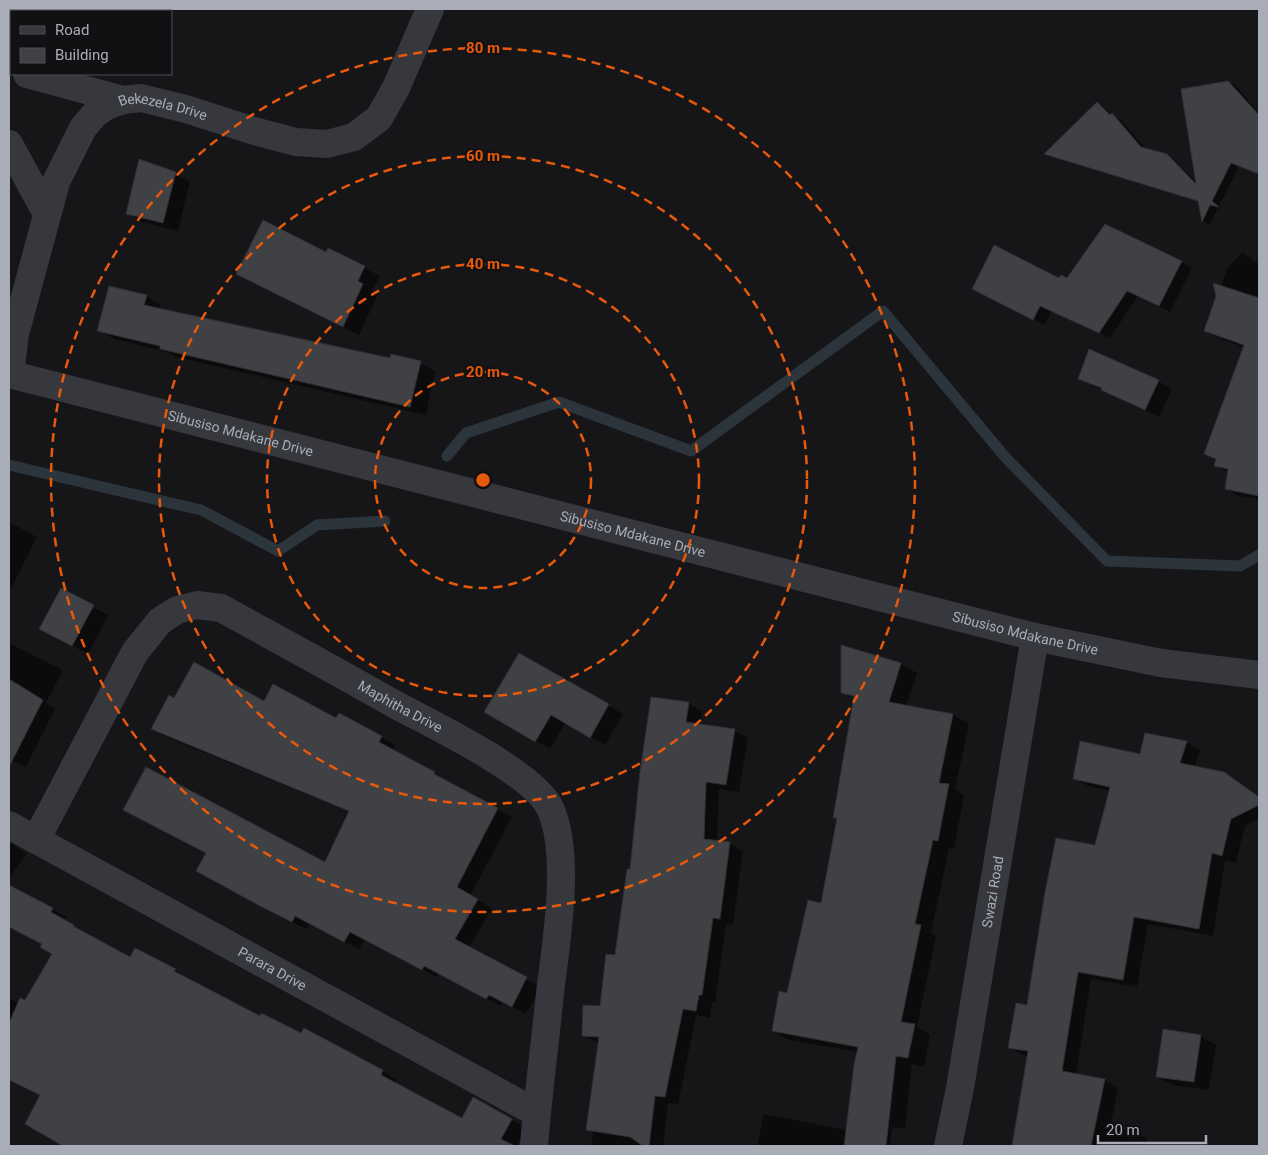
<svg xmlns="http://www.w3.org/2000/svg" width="1268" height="1155" font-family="Roboto,sans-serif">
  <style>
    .shadow { fill: #0007 }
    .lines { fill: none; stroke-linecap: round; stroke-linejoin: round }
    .stream { stroke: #2c353c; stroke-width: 11 }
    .building { fill: #404145; stroke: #303034 }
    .minor { stroke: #37383d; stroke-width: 28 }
    .tertiary { stroke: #37383d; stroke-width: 28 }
    .ring { fill: none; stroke: #e8590c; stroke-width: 2.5; stroke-dasharray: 9 6 }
    .labels { text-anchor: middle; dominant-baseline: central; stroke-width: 4; stroke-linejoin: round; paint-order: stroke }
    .street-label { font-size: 14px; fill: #a8adb8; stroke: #111113 }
    .centre { fill: #e8590c; stroke: #111113; stroke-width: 2.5 }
    .ring-label { font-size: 15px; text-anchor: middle; font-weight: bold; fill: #e8590c; stroke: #111113; stroke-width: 4; stroke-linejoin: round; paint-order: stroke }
  </style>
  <rect width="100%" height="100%" fill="#161618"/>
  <path class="shadow" d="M1228,82L1236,86L1259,113V174L1239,166L1219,206L1223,209L1218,208L1209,225L1203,221L1200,202L1053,157L1046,153L1097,104L1104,108L1112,115L1120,119L1146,149L1166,155L1174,160L1197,183Z
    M175,174L190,182L178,231L142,222L127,213Z
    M329,250L380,276L372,291L378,294L359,335L253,282L327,254Z
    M1242,252L1259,264V499L1238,496L1226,488L1229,473L1216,466L1217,460L1206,454L1244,347L1218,338L1205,331L1227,269Z
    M1181,262L1192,268L1170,312L1138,296L1110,338L1051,311L1045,325L984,294L1060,279Z
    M146,296L161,305L160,310L390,359L420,363L435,371L426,415L176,357L167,352L114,339L99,330Z
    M1080,379L1158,381L1172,389L1159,417Z
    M9,522L37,537L9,593Z
    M61,590L108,615L88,654L56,637Z
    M9,643L63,670L46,703L55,709L26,767L9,759Z
    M842,647L901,664L917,673L906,706L953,715L969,724L955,789L964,795L954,849L949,848L931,933L936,936L917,1027L930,1035L924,1067L912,1064L905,1129L892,1127L890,1146H757L764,1114L847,1130L858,1052L789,1040L773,1031L822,905L838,819L835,817L855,699L842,692Z
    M520,655L623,714L605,745L566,722L550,749L486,712Z
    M174,700L264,703L336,719L381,737L395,745L392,751L512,817L470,896L492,908L469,948L541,987L526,1014L503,1002L501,1006L439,973L437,977L365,939L359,949L310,923L307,929L275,914L198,870L326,864L350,812L166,737L152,728Z
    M688,703L702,711L700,725L734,730L748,738L739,792L719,789L717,842L730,844L743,851L733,925L726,924L715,1002H712L710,1018L696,1015L678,1104L668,1103L663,1146H591L593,1132L587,1129L599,1043L583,1035L601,1008L616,957L631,871Z
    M1186,742L1200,750L1195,767L1223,773L1259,797V819L1245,826L1236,863L1225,860L1213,936L1148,924L1137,987L1091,979L1076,1075L1104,1080L1118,1088L1110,1128L1134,1131L1147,1139L1146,1146H1013L1029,1056L1023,1055L1009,1047L1096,846L1110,791L1088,786L1074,778L1141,755Z
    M9,837L10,843L27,854L9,877Z
    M9,886L67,917L65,921L131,958L175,970L190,978L189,980L260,1017L302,1035L304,1030L383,1071L397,1080L395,1084L462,1120L474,1099L526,1128L516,1146H65L26,1123L41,1096L9,1081V998L19,1003L25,1001L54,953L43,945L9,926Z
    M1200,1036L1216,1045L1209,1090L1173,1085L1157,1077Z"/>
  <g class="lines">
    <path class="stream" d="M447,456L466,433L559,402L691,451L883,311L1006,458L1107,561L1240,566L1259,555
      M9,465L201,510L278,551L317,525L385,521"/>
  </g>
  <path class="building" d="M1228,81L1259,115V174L1231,163L1212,201L1219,207L1210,205L1202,222L1198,201L1044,154L1097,102L1110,115L1112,113L1141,147L1167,154L1196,184L1181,89Z
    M139,159L176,172L163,223L126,214Z
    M263,220L326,252L328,248L365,266L358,281L363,284L343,327L236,274Z
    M1105,224L1182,261L1159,306L1127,291L1099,333L1040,306L1033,320L972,289L994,245L1059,278L1061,275L1067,278Z
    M1213,283L1259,298V496L1225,489L1228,469L1214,466L1216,459L1204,454L1244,345L1204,331L1216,296Z
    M109,286L147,295L144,305L390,358L391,354L421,361L410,407L160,349V346L97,331Z
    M1089,349L1159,380L1145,410L1101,390L1102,388L1078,379Z
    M61,588L94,605L72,646L39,629Z
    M841,645L901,663L889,702L953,714L939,783L949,784L938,841L933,840L915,924L921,925L901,1022L915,1024L908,1058L896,1056L886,1146H844L854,1065L858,1047L772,1031L779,991L787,993L808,900L821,903L837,818H833L854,696L841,693Z
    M519,653L609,704L590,738L551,715L535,742L484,712Z
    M194,662L264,701L273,684L336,718L339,713L382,736L379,742L435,772L434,774L498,808L457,887L478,899L455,939L527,977L512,1007L489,995L486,999L424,966L422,970L350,932L344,942L295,916L292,922L260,906L196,871L206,853L123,810L146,767L325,862L349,811L151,729L169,695L174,698Z
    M9,679L43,700L9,767Z
    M651,697L689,702L686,722L735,729L726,785L706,782L704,839L730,842L720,919L713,918L702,995H699L696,1011L683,1009L665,1097L655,1096L649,1146H643L630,1137L586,1130L599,1037L582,1036L583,1005L600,1006L606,954L615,955L627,869H630L640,772Z
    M1145,733L1187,741L1180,763L1224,772L1259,797V805L1231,819L1222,856L1212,853L1199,929L1134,917L1123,980L1078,972L1062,1071L1105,1079L1091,1146H1012L1028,1051L1008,1048L1016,1003L1027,1005L1045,892L1056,838L1095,845L1110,787L1073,779L1080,741L1140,754Z
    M9,885L53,908L51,912L74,925L73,926L130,957L135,948L176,969L174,971L260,1016L261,1013L301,1033L304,1028L383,1070L381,1075L462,1118L473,1097L512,1119L501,1139L515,1146H63L25,1124L40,1095L9,1080V1023L20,998L25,1000L52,954L40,947L42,944L9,927Z
    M1163,1029L1201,1035L1194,1082L1156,1077Z"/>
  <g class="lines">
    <g class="minor">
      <path d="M27,74L123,100"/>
      <path d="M9,144L47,214"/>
      <path id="s1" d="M10,374L15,334L56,182L83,128L94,115L106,106L123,100L141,98L186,109L254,131L296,142L327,144L354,137L379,118L396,88L430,9"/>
      <path id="s2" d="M9,825L537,1113"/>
      <path id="s3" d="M36,840L135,652L160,621L177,610L197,605L221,608C279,640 338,672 396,705C432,724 531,772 549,806C572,851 556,943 550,993C545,1044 538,1095 534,1146"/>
      <path id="s4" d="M948,1146L960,1088L1035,637"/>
    </g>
    <path class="tertiary" id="s5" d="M9,374L1035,637L1161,663L1259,675"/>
  </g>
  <g class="ring">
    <circle cx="483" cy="480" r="108"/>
    <circle cx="483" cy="480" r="216"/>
    <circle cx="483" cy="480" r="324"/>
    <circle cx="483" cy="480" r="432"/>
  </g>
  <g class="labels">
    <g class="street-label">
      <text stroke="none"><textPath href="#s1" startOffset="349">Bekezela Drive</textPath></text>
      <text stroke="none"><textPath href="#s5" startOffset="239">Sibusiso Mdakane Drive</textPath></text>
      <text stroke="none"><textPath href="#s5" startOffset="644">Sibusiso Mdakane Drive</textPath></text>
      <text stroke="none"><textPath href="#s5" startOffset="1049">Sibusiso Mdakane Drive</textPath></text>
      <text stroke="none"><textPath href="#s3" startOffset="522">Maphitha Drive</textPath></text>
      <text stroke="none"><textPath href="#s4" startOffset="258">Swazi Road</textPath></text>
      <text stroke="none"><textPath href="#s2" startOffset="300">Parara Drive</textPath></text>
    </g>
  </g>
  <circle cx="483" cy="480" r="8" class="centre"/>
  <g class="ring-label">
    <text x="483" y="53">80 m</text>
    <text x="483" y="161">60 m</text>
    <text x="483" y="269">40 m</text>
    <text x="483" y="377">20 m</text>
  </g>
  <rect width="1268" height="1155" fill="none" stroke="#a8adb8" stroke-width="20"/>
  <rect x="10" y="10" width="162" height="65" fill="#111113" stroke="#4d4f55"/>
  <rect x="20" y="26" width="25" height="8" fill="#37383d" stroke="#4d4f55"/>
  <text x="55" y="35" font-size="15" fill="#a8adb8">Road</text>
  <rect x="20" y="48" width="25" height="15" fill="#404145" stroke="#4d4f55"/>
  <text x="55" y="60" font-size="15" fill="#a8adb8">Building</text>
  <path d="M1098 1135v8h108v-8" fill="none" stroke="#a8adb8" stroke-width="2.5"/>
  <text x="1106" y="1135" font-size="15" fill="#a8adb8" stroke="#111113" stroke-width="4" paint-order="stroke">20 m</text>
</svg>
